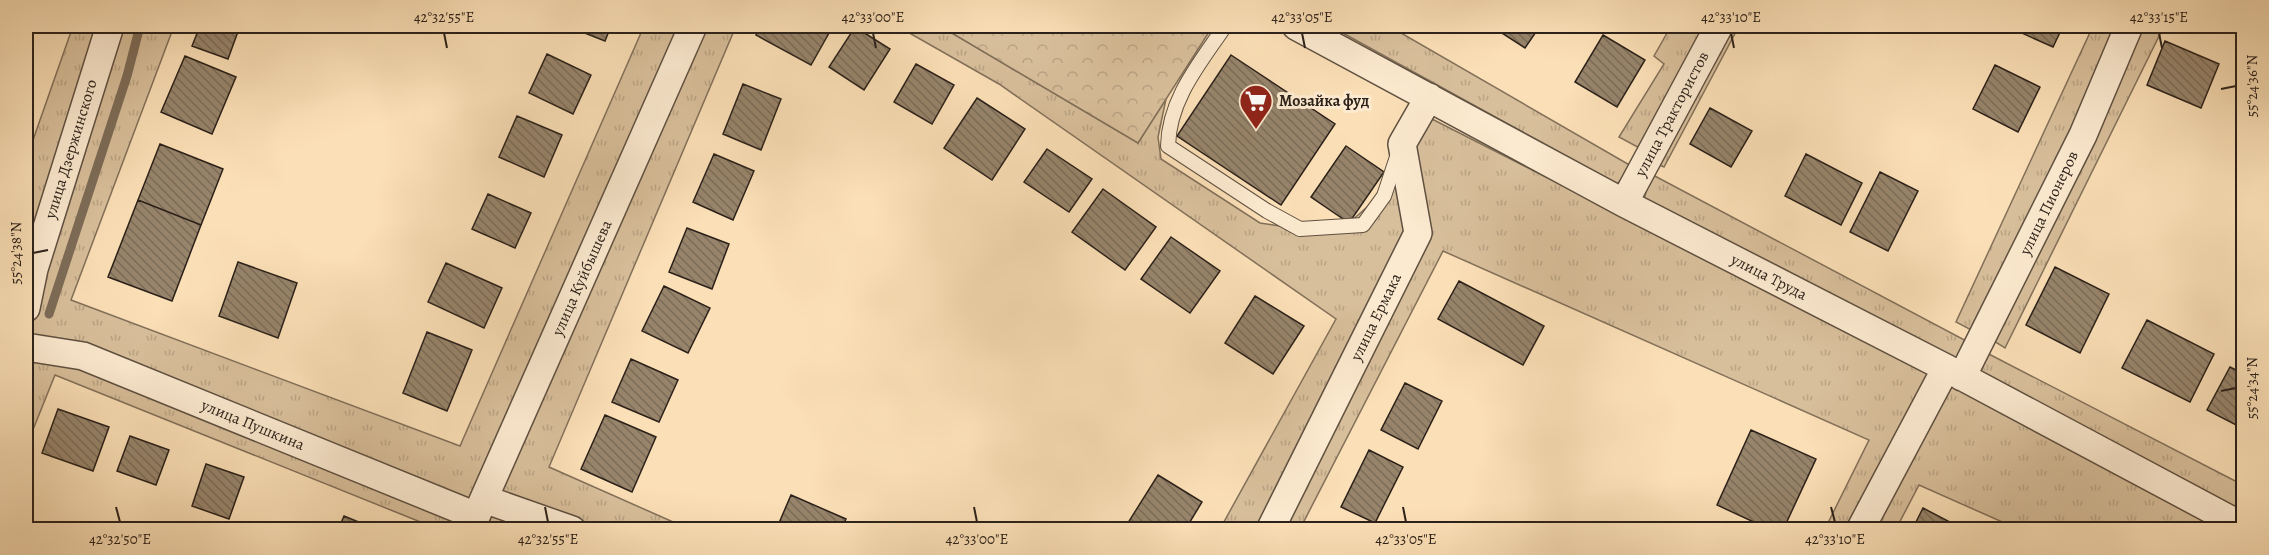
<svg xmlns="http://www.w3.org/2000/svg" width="2269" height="555" font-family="Alegreya,serif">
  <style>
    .grass { fill: url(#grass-tufts); stroke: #82705a; stroke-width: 1.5 }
    .forest { fill: url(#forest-crowns); stroke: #82705a; stroke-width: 1.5 }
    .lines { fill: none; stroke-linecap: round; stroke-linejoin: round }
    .stream { stroke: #7d6c58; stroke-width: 9 }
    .building { fill: url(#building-back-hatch); stroke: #2b211a; stroke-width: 1.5 }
    .lane-casing { stroke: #5f5041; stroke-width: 16 }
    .street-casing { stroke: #5f5041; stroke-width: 30 }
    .lane { stroke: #fcead0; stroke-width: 14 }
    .street { stroke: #fcead0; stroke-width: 27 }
    .ticks { fill: none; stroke: #2b211a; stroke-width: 2 }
    .labels { text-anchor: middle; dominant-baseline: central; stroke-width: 6; stroke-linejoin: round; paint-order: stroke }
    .poi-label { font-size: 16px; font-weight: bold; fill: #2b211a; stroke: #fcead0; text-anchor: start }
    .street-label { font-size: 16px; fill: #2b211a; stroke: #fcead0 }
    .neatline { fill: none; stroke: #2b211a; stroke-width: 2 }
    .ticks-label { font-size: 15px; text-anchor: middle; fill: #2b211a }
  </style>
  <defs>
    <pattern id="grass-tufts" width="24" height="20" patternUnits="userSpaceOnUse" patternTransform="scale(1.5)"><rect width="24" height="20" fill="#d8bf9b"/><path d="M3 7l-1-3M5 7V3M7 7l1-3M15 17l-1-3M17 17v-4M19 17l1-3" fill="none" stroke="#baa485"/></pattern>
    <pattern id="forest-crowns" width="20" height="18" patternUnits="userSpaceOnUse" patternTransform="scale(1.5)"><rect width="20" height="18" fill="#d8bf9b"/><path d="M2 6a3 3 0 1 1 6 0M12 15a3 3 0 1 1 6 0" fill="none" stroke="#baa485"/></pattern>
    <pattern id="building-back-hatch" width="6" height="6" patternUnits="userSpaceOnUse" patternTransform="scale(1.5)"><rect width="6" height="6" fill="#97846b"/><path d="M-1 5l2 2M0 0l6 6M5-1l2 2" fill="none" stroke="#7b6c57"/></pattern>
  </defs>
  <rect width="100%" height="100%" fill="#fbdfb6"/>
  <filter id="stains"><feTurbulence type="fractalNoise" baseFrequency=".00333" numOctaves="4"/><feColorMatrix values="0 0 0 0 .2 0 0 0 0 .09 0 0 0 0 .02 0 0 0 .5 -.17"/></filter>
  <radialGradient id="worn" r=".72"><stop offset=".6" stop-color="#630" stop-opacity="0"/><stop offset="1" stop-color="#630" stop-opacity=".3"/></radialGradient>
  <path class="grass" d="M73,26H103L26,267V160Z
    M115,26H174L71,300L460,446L644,26H681L471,498L455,501L31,339L29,329L40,269Z
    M705,26H736L549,467L689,529H592L500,493Z
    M897,26H940L1138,143L1166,99L1158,137L1161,159L1260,223L1300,229L1349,223L1367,207L1400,170L1409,232L1260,529H1220L1336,319L999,84Z
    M1330,26H1389L1633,167L1617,184Z
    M1671,26H1710L1643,150L1619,137L1664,64L1654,56Z
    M1727,26H1739L1664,167L1655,163Z
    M2093,26H2118L2073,132L1977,333L1956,322Z
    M2140,26H2164L2005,348L1989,338Z
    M1430,118L1932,374L1850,529H1825L1869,440L1443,251L1300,529L1279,530L1424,239L1414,143Z
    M1651,174L1972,344L1958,360L1644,199Z
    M1983,351L2243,485V511L1976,370Z
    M26,358L82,361L453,512L459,524L456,529H421L423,523L55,375L26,447Z
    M1950,382L2227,529H2018L1919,485L1896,529L1871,530Z
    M494,510L554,530H486Z"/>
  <path class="forest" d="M940,26H1209V32L1138,143Z"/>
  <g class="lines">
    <path class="stream" d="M49,314L127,76L140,26"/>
  </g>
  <path class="building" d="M200,26H240L228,59L192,46Z
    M567,26H611L605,41Z
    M761,26H833L811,65L756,35Z
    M1491,26H1540L1525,48Z
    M2017,26H2063L2053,47L2015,30Z
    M855,27L890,49L864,90L829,67Z
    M1603,35L1645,60L1617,107L1575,82Z
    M2165,41L2219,64L2201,108L2147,85Z
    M547,54L591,75L573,114L529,93Z
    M1231,55L1335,124L1281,205L1177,136Z
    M185,56L236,77L212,134L161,112Z
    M916,64L954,85L932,124L894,102Z
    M1995,65L2040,87L2018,132L1973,109Z
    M743,84L781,99L761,150L723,134Z
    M977,98L1025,129L992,180L944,148Z
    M1710,108L1752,131L1731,167L1690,144Z
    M517,116L562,135L544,177L499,157Z
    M160,144L223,169L201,225L138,200Z
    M1346,146L1384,172L1349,223L1311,197Z
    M1047,149L1092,179L1069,212L1024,182Z
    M714,154L754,171L733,220L693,202Z
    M1806,154L1862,183L1841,225L1785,196Z
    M1880,172L1918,191L1888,251L1850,232Z
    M1103,189L1156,227L1125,270L1072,232Z
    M488,194L531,213L515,248L472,229Z
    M138,200L201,225L172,301L108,277Z
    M687,228L729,244L712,289L669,272Z
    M1171,237L1220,271L1190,313L1141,279Z
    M238,262L297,283L278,338L219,316Z
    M446,263L502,288L484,328L428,302Z
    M2055,267L2109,294L2080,353L2026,325Z
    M1459,281L1544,326L1523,365L1438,319Z
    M664,286L710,308L688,353L642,331Z
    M1255,296L1304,326L1273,374L1225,343Z
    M2147,320L2214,354L2190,402L2122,368Z
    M427,332L472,350L447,411L403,393Z
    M631,359L678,380L659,422L612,402Z
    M2230,367L2244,374V429L2207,410Z
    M1405,383L1442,401L1418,449L1381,430Z
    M58,409L109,427L93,471L42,453Z
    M605,415L656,437L632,492L581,469Z
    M1751,430L1816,459L1783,530H1771L1717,505Z
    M130,436L169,450L156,485L117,471Z
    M1369,450L1403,467L1375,523L1341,507Z
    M206,464L244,477L229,519L192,506Z
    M1158,475L1202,502L1185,530H1132L1126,526Z
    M791,495L846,519L841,530H776Z
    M1923,508L1965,530H1912Z
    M344,516L378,530H338Z
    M889,522L907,530H886Z"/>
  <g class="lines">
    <defs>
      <path id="lane" d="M1225,26C1200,63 1169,99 1168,146L1267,211L1300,229L1363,225L1384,196L1398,154"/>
      <path id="street" d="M1296,26L1624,203L1946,368L2244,527
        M1624,203L1719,26
        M26,308L34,269L110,26
        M26,347L83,356L476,516
        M1962,377L2083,135L2129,26
        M484,499L572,530
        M470,530L693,26
        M1270,530L1418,233L1402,144L1429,97
        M1860,530L1946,368"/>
    </defs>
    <use href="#lane" class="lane-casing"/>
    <use href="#street" class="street-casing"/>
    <use href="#lane" class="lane"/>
    <use href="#street" class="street"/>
  </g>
  <path class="ticks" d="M444,33L447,48M873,33L876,48M1302,33L1305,48M1731,33L1734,48M2159,33L2162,48M2221,89L2236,86M33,253L48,250M2221,391L2236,388M116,507L120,522M545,507L548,522M974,507L977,522M1403,507L1406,522M1831,507L1835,522"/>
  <defs>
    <symbol id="supermarket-pin" viewBox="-11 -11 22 30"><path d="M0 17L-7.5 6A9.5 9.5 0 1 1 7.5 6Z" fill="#8f2418" stroke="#fcead0"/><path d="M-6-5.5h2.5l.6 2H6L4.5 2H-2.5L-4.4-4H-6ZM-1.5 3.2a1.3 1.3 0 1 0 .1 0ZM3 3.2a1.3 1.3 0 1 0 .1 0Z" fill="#fff"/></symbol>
  </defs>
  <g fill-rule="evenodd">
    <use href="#supermarket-pin" x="1237" y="82" width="38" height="52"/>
  </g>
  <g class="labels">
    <g class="poi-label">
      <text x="1279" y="101">Мозайка фуд</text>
    </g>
    <g class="street-label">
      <text transform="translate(1672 114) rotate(-62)">улица Трактористов</text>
      <text transform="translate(71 149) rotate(-73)">улица Дзержинского</text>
      <text transform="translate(2049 203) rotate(-64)">улица Пионеров</text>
      <text transform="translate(1769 277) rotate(27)">улица Труда</text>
      <text transform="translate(582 278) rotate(-66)">улица Куйбышева</text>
      <text transform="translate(1376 317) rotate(-64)">улица Ермака</text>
      <text transform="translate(253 425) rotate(22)">улица Пушкина</text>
    </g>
  </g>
  <rect width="2269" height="555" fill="none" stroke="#fbdfb6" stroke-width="66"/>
  <rect x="33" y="33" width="2203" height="489" class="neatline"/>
  <g class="ticks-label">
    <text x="444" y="22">42°32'55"E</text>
    <text x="873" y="22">42°33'00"E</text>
    <text x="1302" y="22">42°33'05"E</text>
    <text x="1731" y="22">42°33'10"E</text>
    <text x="2159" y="22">42°33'15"E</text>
    <text transform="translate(2252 86) rotate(-90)" y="5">55°24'36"N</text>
    <text transform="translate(16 253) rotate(-90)" y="5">55°24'38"N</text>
    <text transform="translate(2252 388) rotate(-90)" y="5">55°24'34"N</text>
    <text x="120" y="544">42°32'50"E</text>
    <text x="548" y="544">42°32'55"E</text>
    <text x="977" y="544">42°33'00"E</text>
    <text x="1406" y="544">42°33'05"E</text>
    <text x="1835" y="544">42°33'10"E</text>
  </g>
  <rect width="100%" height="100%" filter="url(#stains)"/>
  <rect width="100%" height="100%" fill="url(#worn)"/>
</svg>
